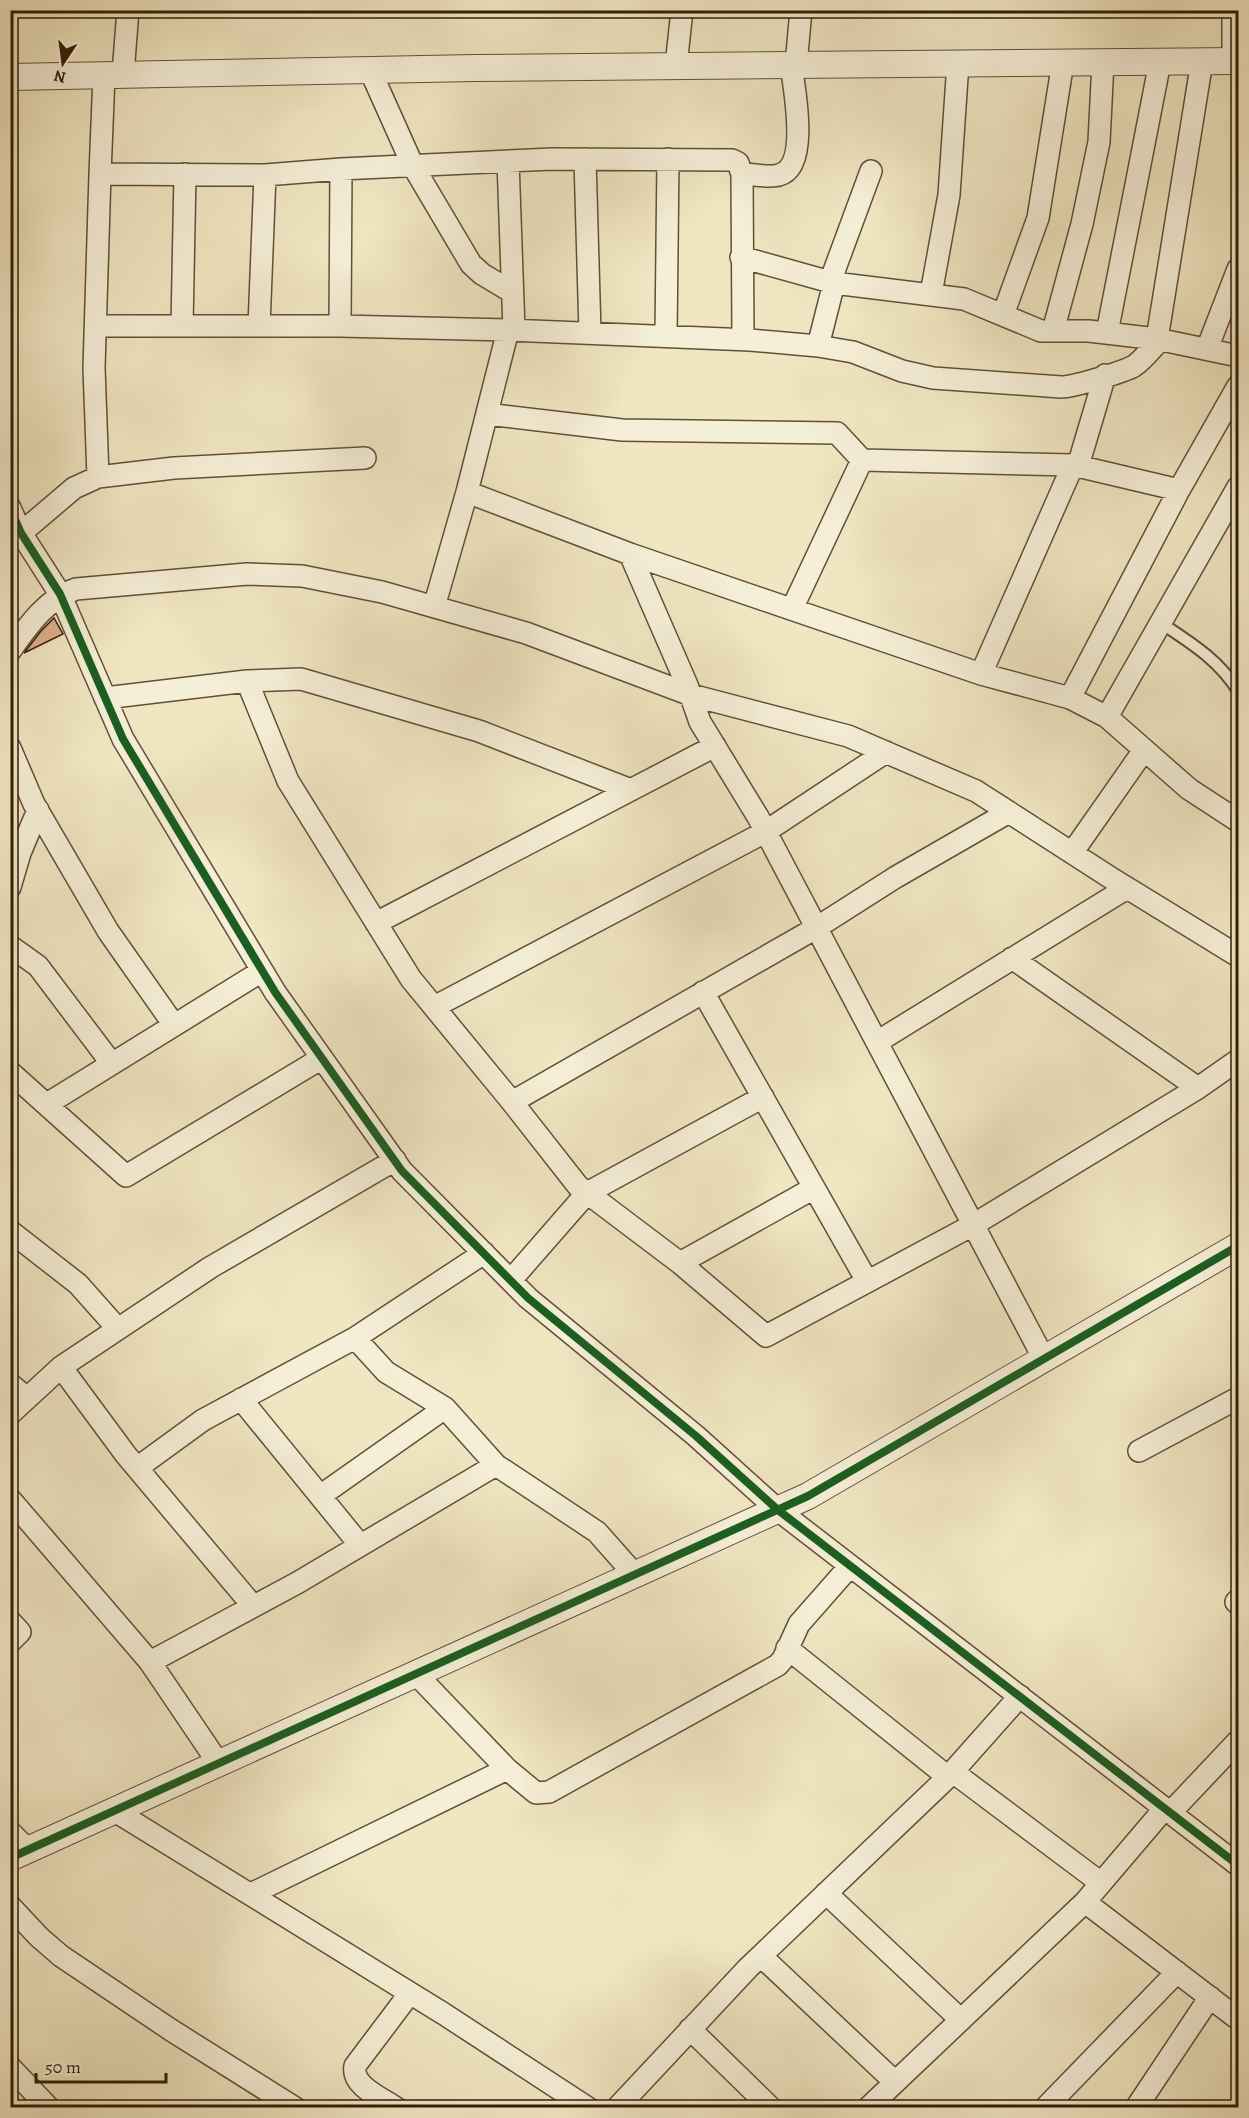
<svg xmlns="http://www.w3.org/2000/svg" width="1249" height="2118" font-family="Alegreya,serif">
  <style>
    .building { fill: #dcb08c; stroke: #341d0a; stroke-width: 1.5 }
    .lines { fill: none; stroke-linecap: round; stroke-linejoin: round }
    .service-casing { stroke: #634f38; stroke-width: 14 }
    .minor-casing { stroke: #634f38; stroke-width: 24 }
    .tertiary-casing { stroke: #634f38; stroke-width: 28 }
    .service { stroke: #f5efd7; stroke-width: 10 }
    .minor { stroke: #f5efd7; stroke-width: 21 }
    .tertiary { stroke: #f5efd7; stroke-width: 26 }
    .cycleway-casing { stroke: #f5efd7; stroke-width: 11 }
    .cycleway { stroke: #1b5e20; stroke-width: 8 }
  </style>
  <rect width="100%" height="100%" fill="#f0e6c2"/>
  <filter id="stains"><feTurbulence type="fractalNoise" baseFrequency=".00333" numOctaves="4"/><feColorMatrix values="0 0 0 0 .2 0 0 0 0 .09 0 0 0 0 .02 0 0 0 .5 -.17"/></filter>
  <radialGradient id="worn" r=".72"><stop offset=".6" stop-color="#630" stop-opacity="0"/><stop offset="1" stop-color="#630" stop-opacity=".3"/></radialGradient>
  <path class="building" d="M54,618L63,634L24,653L41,631Z"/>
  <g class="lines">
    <defs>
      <path id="service" d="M1161,623C1191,643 1219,660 1238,691"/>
      <path id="minor" d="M1233,61V10
        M796,65L801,10
        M676,66L682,10
        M370,70L413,166L471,264L482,274L512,292
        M123,74L128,10
        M104,75L100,174L265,175L341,169L340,326L508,330L467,492
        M585,159L590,333
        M508,161L514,330
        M341,169L552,159L732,160L738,163L742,174L743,339
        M742,174C753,174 769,178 779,175C810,167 794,87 791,65
        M741,257L834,283L964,299L1041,331H1089L1157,339L1238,356
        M830,282L871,171
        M931,294L949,195L958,63
        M1003,315L1038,218L1063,62
        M96,326H340
        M182,326L185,174
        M259,326L265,175
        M508,330L750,340L818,346L834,283
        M1053,331L1082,224L1099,142L1103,62
        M1107,333L1160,62
        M666,336L668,159
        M1157,339L1202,61
        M818,346L853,352L902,371L933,378L1061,387C1074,387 1123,372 1134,366C1144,359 1152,348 1161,339
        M1207,349L1238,269
        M487,414L622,430L837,433L862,460
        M1078,466L1105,375
        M98,477L94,368L100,174
        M1179,490L1238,386
        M10,508L21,533L60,594L123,739L275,992L402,1171L528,1298L696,1436L778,1510L1238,1865
        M10,532L21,533L74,488L98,477L174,468L365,458
        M630,554L981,674L1070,698L1179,490L1073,465L981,674
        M434,607L467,492L630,554L687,685L700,722L758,817L1044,1359
        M792,609L862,460L1073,465
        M10,651C28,626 46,599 76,589L247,574L302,576L382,592L526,633L691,695L848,736L976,791L1111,878L1238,956
        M247,681L288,781L411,979L512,1102L578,1186L680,1263L766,1336L973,1225L1198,1088L1238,1060
        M105,698L247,681L301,679L479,731L631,790
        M1070,698L1107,717L1189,789L1238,821
        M1107,717L1238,487
        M10,748L34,804L108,931L174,1025
        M1072,853L1144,750
        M10,887L20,853L38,810
        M376,923L715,746
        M10,946L38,966L112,1064
        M1012,958L1198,1088
        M703,992L867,1281
        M434,1007L765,832L886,752
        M877,1042L1127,888
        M10,1072L126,1176L322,1058
        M512,1102L816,928L896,877L1009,812
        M47,1104L262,971
        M10,1231L78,1284L118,1329
        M680,1263L814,1188
        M511,1280L587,1193L763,1097
        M355,1338L386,1372L445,1408L496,1465L597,1532L635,1575
        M61,1367L126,1455L253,1606
        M10,1384L27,1398
        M241,1399L360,1545
        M10,1414L61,1367L211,1267L395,1160
        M1139,1451L1238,1398
        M137,1468L203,1420L355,1338L484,1253
        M320,1496L445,1408
        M10,1499L150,1662L219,1764
        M1236,1602L1238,1600
        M10,1621L20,1632L10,1642
        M787,1648L948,1777
        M150,1662L297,1583L496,1465
        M416,1674L507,1769L536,1793L549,1792L778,1665L783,1659L799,1624L850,1566
        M953,1772L1101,1883
        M115,1811L444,2014L588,2108
        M1170,1813L1238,1741
        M10,1832L28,1850
        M826,1893L961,2020
        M251,1894L507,1769
        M1085,1902L1238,2019
        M10,1906L39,1937L61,1956L171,2030L295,2108
        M761,1956L895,2082
        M690,2029L771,2108
        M10,2067L49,2108
        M396,2108C382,2098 351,2086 355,2066L410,1993
        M617,2108L748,1968L948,1777L1020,1696
        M868,2108L1085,1902L1165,1808
        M1045,2108L1177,1972
        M1136,2108L1210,1997"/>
      <path id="tertiary" d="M10,77L475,68L1238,61
        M10,1858L808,1496L1238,1246"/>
    </defs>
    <use href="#service" class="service-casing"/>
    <use href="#minor" class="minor-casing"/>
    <use href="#tertiary" class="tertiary-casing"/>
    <use href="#service" class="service"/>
    <use href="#minor" class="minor"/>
    <use href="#tertiary" class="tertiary"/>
    <defs>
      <path id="cycleway" d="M10,508L21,533L60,594L123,739L275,992L402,1171L528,1298L696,1436L778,1510L1238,1865
        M10,1858L808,1496L1238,1246"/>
    </defs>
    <use href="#cycleway" class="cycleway-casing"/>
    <use href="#cycleway" class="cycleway"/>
  </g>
  <rect width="1249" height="2118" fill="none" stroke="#f0e6c2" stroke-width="36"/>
  <rect x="12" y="12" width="1225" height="2094" fill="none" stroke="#341d0a" stroke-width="3"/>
  <rect x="18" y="18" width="1213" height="2082" fill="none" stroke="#341d0a" stroke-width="1.5"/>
  <g transform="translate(63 63) rotate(193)" stroke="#f5efd7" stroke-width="4.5" paint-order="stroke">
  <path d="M0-4.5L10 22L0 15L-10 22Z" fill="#341d0a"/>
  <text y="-9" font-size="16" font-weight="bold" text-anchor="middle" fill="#341d0a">N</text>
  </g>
  <path d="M36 2073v9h130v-9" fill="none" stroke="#341d0a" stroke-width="3"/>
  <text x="45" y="2073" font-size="18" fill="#341d0a" stroke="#f5efd7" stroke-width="4.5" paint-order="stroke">50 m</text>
  <rect width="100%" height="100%" filter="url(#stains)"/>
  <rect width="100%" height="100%" fill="url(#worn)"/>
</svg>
